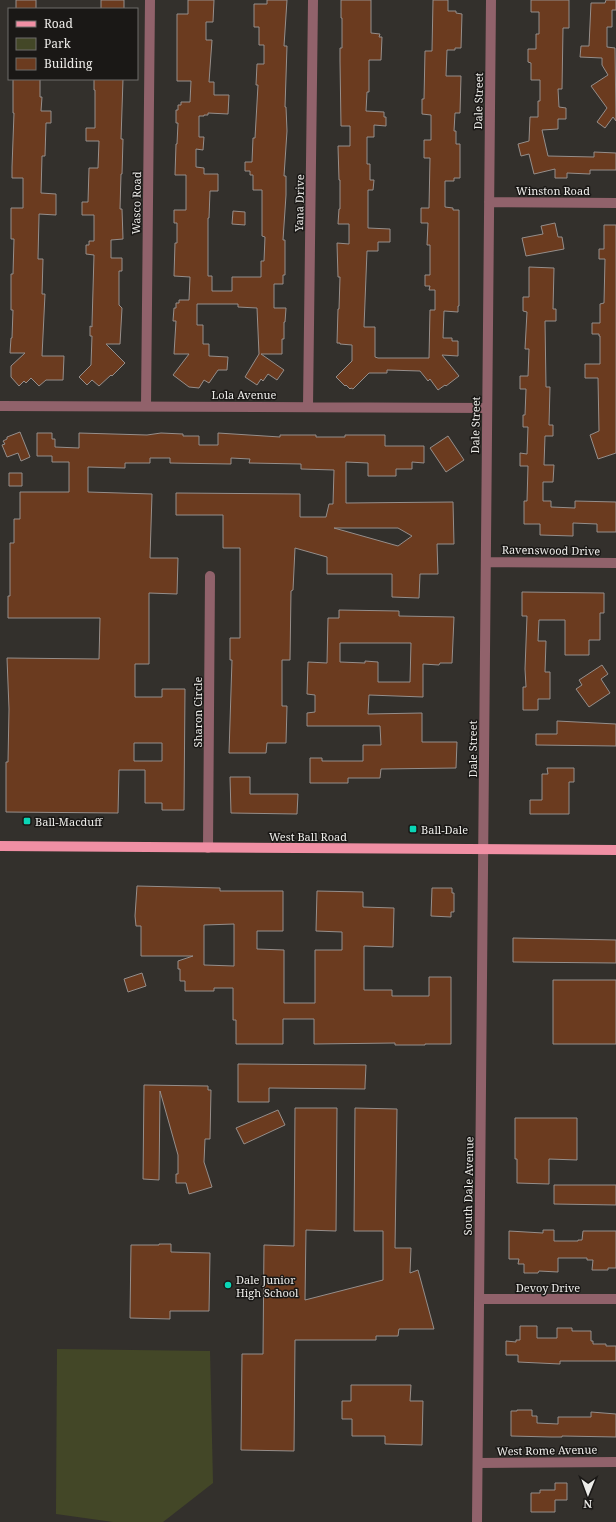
<svg xmlns="http://www.w3.org/2000/svg" width="616" height="1522" font-family="'Noto Serif',serif">
  <style>
    .green { fill: #434727 }
    .building { fill: #6b3b1f; stroke: #958e8b; fill-rule: evenodd }
    .lines { fill: none; stroke-linecap: round; stroke-linejoin: round }
    .minor { stroke: #91626b; stroke-width: 10 }
    .major { stroke: #f08fa4; stroke-width: 10 }
    .poi-dot { fill: #0ad5b5; stroke: #1a1816; stroke-width: 1.5 }
    .labels { text-anchor: middle; dominant-baseline: central; stroke-width: 3; stroke-linejoin: round; paint-order: stroke }
    .street-label { font-size: 11px; fill: #edece9; stroke: #1a1816 }
    .poi-label { font-size: 11px; fill: #edece9; stroke: #1a1816; text-anchor: start }
  </style>
  <rect width="100%" height="100%" fill="#33302c"/>
  <path class="green" d="M57,1349L210,1351L213,1483L163,1522H113L56,1514Z"/>
  <path class="building" d="M16,0H36V9H16Z
    M101,0H124V9H101Z
    M188,0H214L213,22H206V40H212L209,82H214V95H229L228,114L208,113V115H204V116H199V137H204L203,150L196,149V167L204,168V174H218V191H210L209,218H208V276H212V291H232V277H261V261H264L265,237L262,236V190H253V175H250V171H245V162H252L253,138H255L258,85H256L257,64H264V45H259V27H254V4H267V0H287L284,46H287L285,107H286L287,131L284,176H286V195L283,240H285V275H283V284H274V308H286L285,322H284V339H282V354H261L284,370L277,380L268,374L263,381L261,379L257,385L245,377L259,354L257,308L238,307V304H197V325H203V344H209V356L228,357L227,370H218L209,383L204,380L199,388L189,387L173,375L189,354H174L176,321H173L174,308H176V303H179V300H189L190,277L174,276L175,243H177V223H174V210H186V175H175L176,144H177L178,123H176V110H178V105H181V102H190L191,81H177V14H188Z
    M341,0H371V33L380,34L379,37H382L381,60H369V92H367L366,111L384,112V117H386V126L374,125V137H367V164H370V180H374L373,190H368V228L390,229V242H378V251H367L364,327H375V357L378,358H429L430,310H435V290H429L430,286H425V275H430V245H427L428,223H421V208H429L430,158H424V140H431V115L422,114V99H424L425,51H432L433,0H448V11H456V13L462,14L461,48H455V50H447L446,76H461L460,113H455L454,131H456V144H460V178H454V181H445V207L453,208V210H459V306H458V312L444,311L443,338H452V341H458V356L442,355L459,376L446,386L445,385L438,390L430,379L428,381L420,371L387,370V373H369L353,389L351,388L350,389L346,385L345,386L336,377L352,361V345L340,344V343H337L338,309H339L340,277H338L337,243L349,244V224H338L339,209H340V180H339L338,146H350V126H341L340,61V48H342V18H341Z
    M531,0H569V28H563L562,89H558L559,107L566,108V119H558V129L542,130L548,156L594,157V152L616,153V170H590V174L567,173V178H555V169L534,174L529,154L521,156L518,144L529,141L530,117H538V101H540V80H531V63L528,62V49H536V34H539V12H531Z
    M606,0H616V10H612V27H607V47L615,48L616,121L613,117L605,128L597,122L607,108L591,86L608,75L602,65V58L580,57L581,46H589L591,3H605Z
    M13,79H40V97H42L41,111H51V123H46L45,156H42L41,193L56,194V215L39,214V216L38,259H43L42,294H45L42,356H64L63,380H46L39,386L31,378L26,383L24,381L19,386L11,377V366L25,353H10L11,338H12L13,310H11V274H13L14,239H11V208H23V178H12V167L14,113H13Z
    M94,79H123L121,139H123L122,174H121L120,209H122L123,239L111,240V258H122V271H119V305L122,308L120,344H106L125,363L112,376L111,375L99,386L92,380L87,385L79,377L91,365L92,336H90V326L92,327V324L94,255L86,254V245H89V241H94V215H82V202H88L89,168H98L99,141H86V128H95V90H94Z
    M233,211L245,212V225L232,224Z
    M555,223L558,237H562L564,249L526,256L522,238L543,234L541,226Z
    M604,225H616V453L598,459L590,435L599,431L598,378H585V364H600V336H599V334H592V323H600V304L604,303L605,259H599V249H604Z
    M529,267L554,268L553,309H556V321H545L546,387H550L549,425H553V436H545L544,465H554L553,482H543V501H551V507L575,508V501L616,502V532H597V524L573,523V536L540,535V524H524V501H527L528,466H520V453L527,454L528,427H523V415H525L526,389H520V376H528L529,349H525L527,312L523,311V297H529Z
    M20,432L30,457L21,461L18,453L7,457L2,445L5,444L3,441L7,439V437Z
    M37,433H52V439H55V447L79,448V433L147,435L161,433L183,434V436H199V445H218V433L280,437V435H316V437H345V435H385V446H424V463L412,462V469H396V476H368V463L346,462V503L453,502L454,544H437L438,574H420L419,598L392,597V574H327V557L295,548L293,590L291,591L290,660H282V706H287L286,743H267L266,753H229L232,660H230V638H240V548H223V515H176V493L300,494V517H326L329,504H333L334,470L301,469V464L249,463L250,459L231,458V464L170,463V458H150V463H125V468L88,467V492L152,494L150,558H178L177,594L149,593V664H135V697H162V689H185L184,810H162V803H145V770H119L118,813L6,812V762H8L9,709L7,658L99,659L100,618H8V596H10V543H14V519H20V492H69V462H52V456H37ZM334,528H398L412,536L398,546ZM134,743H162V761H134Z
    M448,436L464,460L446,472L430,448Z
    M9,473H22V486H9Z
    M522,592L604,593V613H600V640H589V655H565V620H539L538,641H546L545,672H550V699H538V710H523V687H526L525,669L527,616H522Z
    M339,610L399,611V616L454,617L452,663H440L439,665L423,664V697L369,695L368,714L422,713V742H457L456,768L381,769L380,778H348V783H310V758H322V761H363V745H381L380,726H307V713L315,712V695L307,694L308,662L327,663L328,618H339ZM340,643H411L410,682H378V662L365,661V663L340,662Z
    M602,665L608,674L601,679L610,693L589,707L576,689L582,685L579,680Z
    M557,721L616,724V746L536,745V734H557Z
    M547,768H574V782H569V814H530V800H542V774H548Z
    M230,777H250V794H298L297,814L231,813Z
    M137,886L220,888V891H283V931H257V949L284,950V1003H315V950H342V932L316,931L317,891L363,892V907L394,908L393,947L364,946V990H392V996H429V977H451V1044H425V1045H395V1043L314,1044V1019H283V1044H236V1020H233V988H214V991H185V981H180V969H178V961L193,956H141V926H136L135,916ZM234,924V966L204,965V925Z
    M432,888H452V893H454V912H451V917L431,916Z
    M513,938L616,940V963L513,962Z
    M142,973L146,986L128,992L124,979Z
    M553,980H616V1044H553Z
    M238,1064L366,1065L365,1086V1089L269,1088V1102H238Z
    M144,1085L208,1086V1090H211L210,1139H205L204,1162L212,1187L189,1194L186,1183H176V1174H178V1155L160,1091L159,1180L143,1179Z
    M295,1108H337L336,1231L306,1230L305,1300L383,1280V1231H354L355,1108L397,1109L395,1248H411L410,1273L418,1270L434,1329H399L398,1336H376V1340H295L294,1451L241,1450L242,1354H263L264,1245L294,1246Z
    M278,1110L285,1125L244,1144L236,1128Z
    M515,1118H577V1160L549,1159V1184L517,1183V1159H515Z
    M554,1185H616V1205L554,1204Z
    M543,1230H554V1241H578V1240H582L583,1231H616V1268H608V1270H592L593,1260H587V1258H558V1272L539,1271L538,1273H524V1264H518L519,1259H509V1231L543,1233Z
    M159,1244H171V1252L210,1253L209,1311H170V1319L130,1318L131,1245H159Z
    M520,1326H537V1338H557V1328H572V1331H591V1341H593V1344H606V1346H616V1361H560V1364L518,1362V1355H506V1341L516,1342V1340H520Z
    M351,1385H411L410,1401H423L422,1445L385,1444V1436H352V1419H342V1401H351Z
    M517,1410H532V1416H537V1423L558,1424V1417H591V1412L616,1414V1437L562,1436V1437H551L511,1436V1411H517Z
    M555,1483H567V1500H555V1512H531V1493H540V1490H555Z"/>
  <g class="lines">
    <path class="minor" d="M489,202L616,203
      M0,406L487,408
      M146,406L150,0
      M308,407L313,0
      M486,562L616,563
      M208,848L210,576
      M479,1299H616
      M478,1463L616,1462
      M477,1522L491,0"/>
    <path class="major" d="M0,846L616,850"/>
  </g>
  <g class="poi-dot">
    <rect x="23" y="817" width="8" height="8" rx="2"/>
    <rect x="409" y="825" width="8" height="8" rx="2"/>
    <circle cx="228" cy="1285" r="4"/>
  </g>
  <g class="labels">
    <g class="street-label">
      <text transform="translate(478 101) rotate(-89)">Dale Street</text>
      <text x="553" y="190">Winston Road</text>
      <text transform="translate(136 203) rotate(-89)">Wasco Road</text>
      <text transform="translate(299 203) rotate(-89)">Yana Drive</text>
      <text x="244" y="394">Lola Avenue</text>
      <text transform="translate(475 425) rotate(-89)">Dale Street</text>
      <text transform="translate(551 550) rotate(1)">Ravenswood Drive</text>
      <text transform="translate(197 712) rotate(-90)">Sharon Circle</text>
      <text transform="translate(472 749) rotate(-90)">Dale Street</text>
      <text x="308" y="836">West Ball Road</text>
      <text transform="translate(468 1186) rotate(-89)">South Dale Avenue</text>
      <text x="548" y="1287">Devoy Drive</text>
      <text transform="translate(547 1450) rotate(-1)">West Rome Avenue</text>
    </g>
    <g class="poi-label">
      <text x="35" y="821">Ball-Macduff</text>
      <text x="421" y="829">Ball-Dale</text>
      <text x="236" y="1279">Dale Junior<tspan x="236" dy="13">High School</tspan></text>
    </g>
  </g>
  <rect x="8" y="8" width="130" height="72" fill="#1a1816" stroke="#6e6d6a"/>
  <rect x="16" y="21" width="20" height="6" fill="#f08fa4" stroke="#6e6d6a"/>
  <text x="44" y="28" font-size="12" fill="#edece9">Road</text>
  <rect x="16" y="38" width="20" height="12" fill="#434727" stroke="#6e6d6a"/>
  <text x="44" y="48" font-size="12" fill="#edece9">Park</text>
  <rect x="16" y="58" width="20" height="12" fill="#6b3b1f" stroke="#6e6d6a"/>
  <text x="44" y="68" font-size="12" fill="#edece9">Building</text>
  <g transform="translate(588 1494) rotate(181)" stroke="#1a1816" stroke-width="3" paint-order="stroke">
  <path d="M0-3L7 15L0 10L-7 15Z" fill="#edece9"/>
  <text y="-6" font-size="11" font-weight="bold" text-anchor="middle" fill="#edece9">N</text>
  </g>
</svg>
